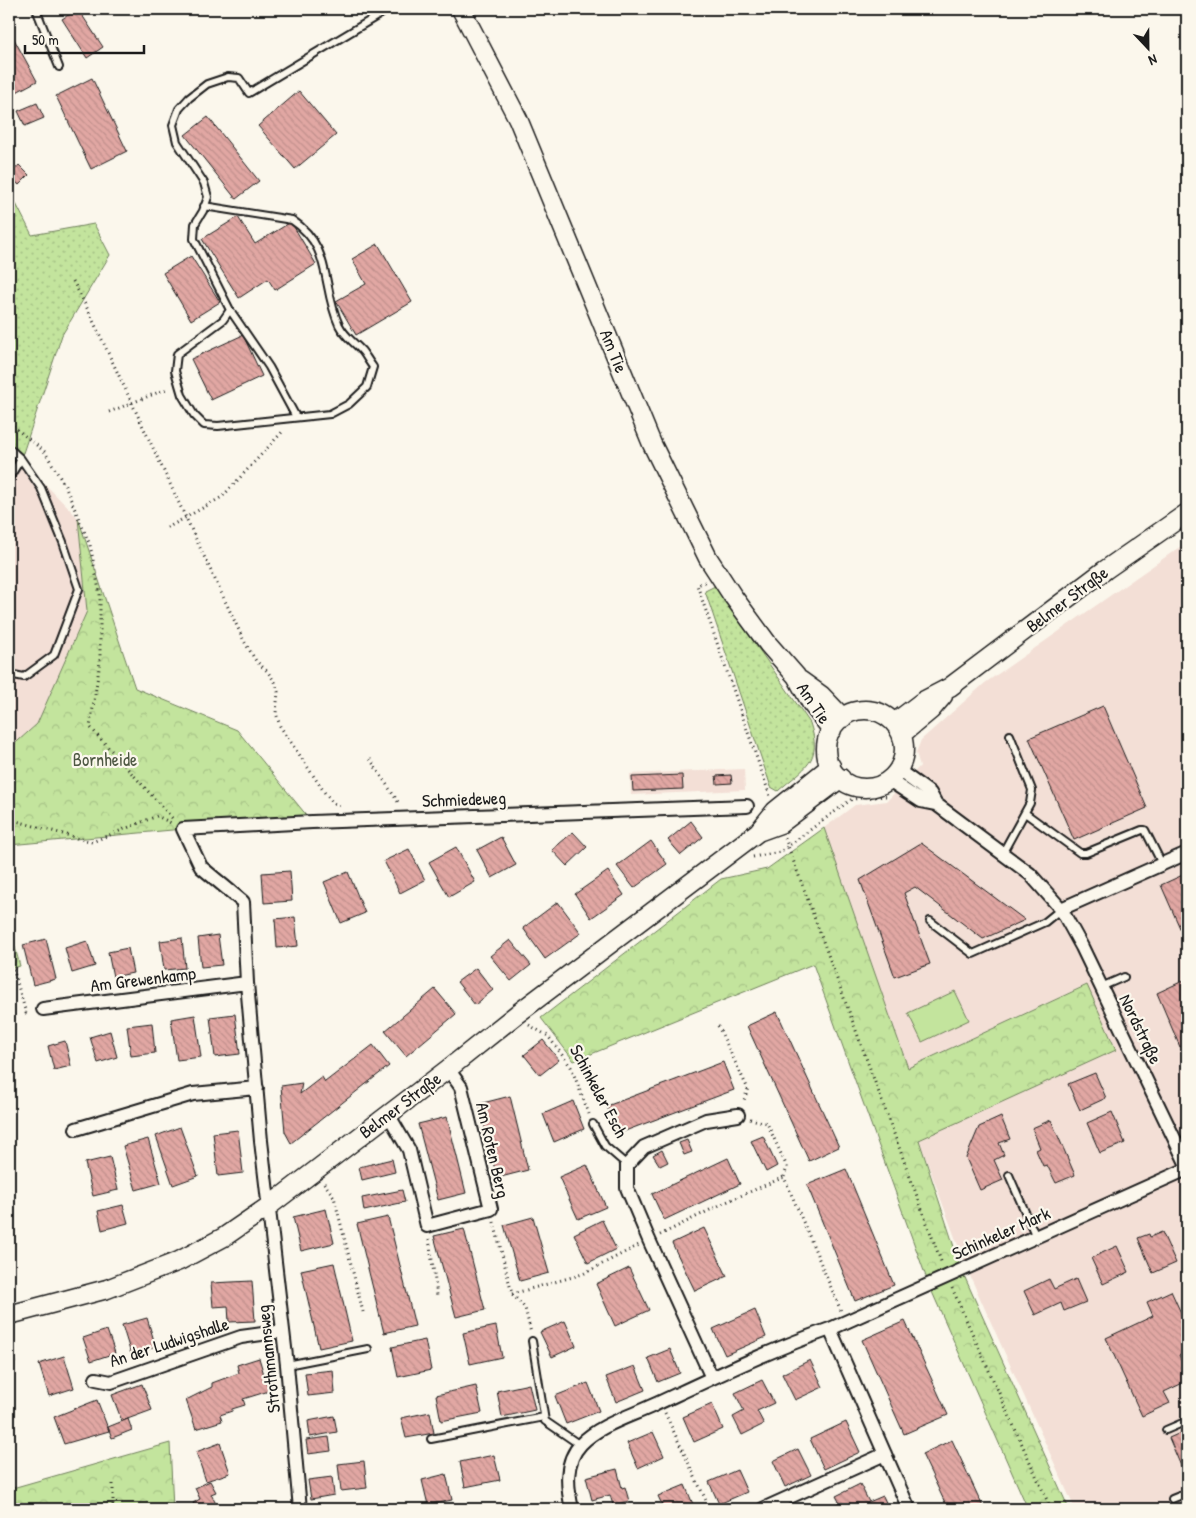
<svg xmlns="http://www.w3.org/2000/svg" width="1196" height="1518" font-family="'Patrick Hand',sans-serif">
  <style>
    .built { fill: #f3dfd6 }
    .grass { fill: url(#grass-dots); stroke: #70805c }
    .forest { fill: url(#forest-crowns); stroke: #70805c }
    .garden { fill: #c3e49d; stroke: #70805c }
    .building { fill: url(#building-back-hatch); stroke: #1c1c1c }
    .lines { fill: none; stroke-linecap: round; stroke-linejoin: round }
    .lane-casing { stroke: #1c1c1c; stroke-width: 10 }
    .street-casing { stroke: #1c1c1c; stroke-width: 16 }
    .secondary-casing { stroke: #1c1c1c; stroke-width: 21 }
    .path { stroke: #1c1c1c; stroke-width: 3; stroke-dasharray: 1 4; stroke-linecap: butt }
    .lane { stroke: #fbf7ec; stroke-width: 6 }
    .street { stroke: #fbf7ec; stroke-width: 12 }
    .secondary { stroke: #fbf7ec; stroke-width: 18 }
    .labels { text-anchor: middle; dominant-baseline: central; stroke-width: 4.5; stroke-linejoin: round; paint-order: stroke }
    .street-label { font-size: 18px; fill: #1c1c1c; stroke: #fbf7ec }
    .park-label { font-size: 18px; fill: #4e5843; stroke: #fbf7ec }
  </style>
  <defs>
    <pattern id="grass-dots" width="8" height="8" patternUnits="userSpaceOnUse" patternTransform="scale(1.25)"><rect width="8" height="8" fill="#c3e49d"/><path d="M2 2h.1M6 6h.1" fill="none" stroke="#a7c387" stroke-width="1.8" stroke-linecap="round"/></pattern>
    <pattern id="forest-crowns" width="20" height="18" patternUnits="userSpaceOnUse" patternTransform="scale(1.25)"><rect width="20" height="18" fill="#c3e49d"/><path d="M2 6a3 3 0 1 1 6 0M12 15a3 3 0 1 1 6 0" fill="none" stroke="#a7c387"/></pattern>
    <pattern id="building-back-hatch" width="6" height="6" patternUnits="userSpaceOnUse" patternTransform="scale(1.25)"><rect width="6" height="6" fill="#e1a7a3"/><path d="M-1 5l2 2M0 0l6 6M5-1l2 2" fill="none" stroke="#c08f8c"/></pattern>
  </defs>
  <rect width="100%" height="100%" fill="#fbf7ec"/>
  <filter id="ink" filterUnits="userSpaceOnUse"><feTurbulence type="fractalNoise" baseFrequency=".02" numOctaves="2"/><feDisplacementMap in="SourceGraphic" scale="10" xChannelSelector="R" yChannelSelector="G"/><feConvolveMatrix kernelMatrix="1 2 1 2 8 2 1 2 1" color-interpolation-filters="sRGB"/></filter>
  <g filter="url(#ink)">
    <path class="built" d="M9,447L78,518L87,611L37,724L9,749Z
      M1187,542V1509H1075L966,1267L919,1140L1115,1049L1086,985L908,1068L824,828L855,805L887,801L920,766L916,753L921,740L985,683Z
      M744,769L745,790L631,795L630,774Z"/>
    <path class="grass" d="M9,190L32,235L94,224L110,255L62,335L21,459L9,447Z
      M715,586L810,723C823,762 805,767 778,791L771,787L705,591Z"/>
    <path class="forest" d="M78,518L135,688L237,730L312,822L183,829L9,845V749L37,724L87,611Z
      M824,828L908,1068L1087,985L1116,1050L919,1140L962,1271L1069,1509H1028L929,1285L813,964L574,1061L541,1018L721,879L767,869Z
      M9,925L20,966L9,969Z
      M170,1443L173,1509H9V1489Z"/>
    <path class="garden" d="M955,991L969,1020L922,1042L908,1013Z"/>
    <path class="building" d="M78,9L103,47L87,58L62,19Z
      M14,39L37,81L9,96V42Z
      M92,78L127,151L91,169L56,96Z
      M299,91L336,135L295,169L258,126Z
      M37,103L44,118L25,126L18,111Z
      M208,117L259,181L236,199L185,135Z
      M19,165L29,175L19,185L9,176Z
      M238,217L255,244L291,222L316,264L275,290L268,279L239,298L202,239Z
      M378,244L412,302L356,335L336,301L366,284L352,259Z
      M191,256L220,302L191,320L163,273Z
      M243,335L262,376L211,400L191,359Z
      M1103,706L1147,808L1074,840L1029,738Z
      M682,775L683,789L633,791L632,777Z
      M731,775L732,783L717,784L716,776Z
      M691,821L703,837L681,855L668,840Z
      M573,832L587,847L567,866L552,850Z
      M501,837L516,865L492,878L477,850Z
      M651,841L667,864L634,888L617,866Z
      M921,843L1025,920L983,939L915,887L904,893L930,964L895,977L860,880Z
      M456,847L475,882L449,897L429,862Z
      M409,849L425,880L400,893L384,861Z
      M290,871L292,901L264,903L262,873Z
      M608,871L624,895L591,918L575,894Z
      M348,872L365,913L341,923L324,882Z
      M1187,873V944L1161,885Z
      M558,902L581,933L545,959L523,928Z
      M295,917L298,946L277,948L275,919Z
      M218,935L222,965L201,967L198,938Z
      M182,938L185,968L164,970L160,941Z
      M46,939L56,979L33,985L23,945Z
      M510,940L531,965L511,981L490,956Z
      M87,941L95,966L72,973L65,948Z
      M128,948L133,973L113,977L108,952Z
      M476,968L493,990L475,1005L457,982Z
      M1187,979V1043L1180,1047L1157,993Z
      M435,989L456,1014L406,1056L385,1031Z
      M777,1012L839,1147L809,1161L747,1026Z
      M235,1014L240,1054L215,1057L210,1017Z
      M195,1015L201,1057L177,1060L171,1019Z
      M152,1023L155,1053L131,1056L127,1026Z
      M110,1031L117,1057L98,1063L90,1037Z
      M543,1040L559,1060L540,1075L524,1055Z
      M65,1041L71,1066L54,1070L48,1046Z
      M373,1045L389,1066L291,1143L285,1132L281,1086L302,1083L300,1094L322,1077L325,1082Z
      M723,1062L734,1090L617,1134L607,1106Z
      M1095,1073L1106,1098L1080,1110L1068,1084Z
      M510,1096L528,1170L497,1178L479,1104Z
      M573,1101L584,1129L554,1142L543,1114Z
      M1112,1112L1125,1143L1100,1153L1087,1123Z
      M447,1117L466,1193L438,1200L418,1124Z
      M1001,1117L1010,1139L999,1143L1004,1155L994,1160L1003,1180L980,1190L966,1158L979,1127Z
      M1051,1120L1075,1175L1056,1183L1047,1165L1043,1166L1036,1150L1040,1148L1032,1128Z
      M180,1127L198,1176L173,1185L156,1136Z
      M238,1130L243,1173L218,1176L213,1133Z
      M763,1136L777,1166L766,1172L751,1141Z
      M148,1139L161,1183L136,1190L123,1146Z
      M687,1140L692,1152L684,1155L679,1143Z
      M662,1150L668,1162L660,1166L653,1155Z
      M110,1157L118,1190L93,1196L85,1163Z
      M728,1158L740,1184L664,1220L652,1194Z
      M392,1159L395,1172L362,1180L359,1167Z
      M587,1165L606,1207L578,1219L559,1177Z
      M846,1169L894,1285L855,1301L807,1185Z
      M402,1190L405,1202L364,1211L362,1198Z
      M123,1205L128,1223L102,1230L98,1211Z
      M326,1209L334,1243L301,1251L293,1217Z
      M388,1217L415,1326L384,1333L357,1224Z
      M533,1217L549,1273L520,1281L504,1225Z
      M602,1220L616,1249L588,1263L574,1234Z
      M704,1228L727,1276L695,1291L672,1243Z
      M464,1229L485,1310L456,1317L434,1236Z
      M1162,1232L1176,1263L1153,1273L1138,1238L1149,1234L1150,1237Z
      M1117,1246L1129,1272L1103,1284L1091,1258Z
      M334,1263L352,1341L319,1348L301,1270Z
      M629,1268L649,1310L615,1326L596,1284Z
      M1049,1279L1054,1289L1076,1279L1086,1302L1064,1311L1061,1303L1035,1315L1024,1291Z
      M252,1281L255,1321L229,1322L228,1306L213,1307L211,1283Z
      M1171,1291L1187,1326V1352L1179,1355L1187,1373V1381L1164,1392L1170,1403L1142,1416L1106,1338L1153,1316L1147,1302Z
      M755,1310L766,1337L725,1355L713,1329Z
      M147,1318L156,1347L131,1354L122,1325Z
      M565,1321L576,1346L552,1357L540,1332Z
      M905,1321L948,1415L904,1434L862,1340Z
      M496,1326L502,1357L470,1364L463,1333Z
      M107,1330L115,1353L91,1361L83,1338Z
      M425,1340L431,1370L398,1377L392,1347Z
      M9,1343H11L15,1363L9,1364Z
      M670,1349L680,1373L658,1382L648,1358Z
      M64,1356L74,1388L49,1396L39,1364Z
      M259,1358L269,1391L243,1399L245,1405L232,1409V1411L220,1415L222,1421L196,1429L186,1400L212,1387V1383L239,1373L237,1365Z
      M810,1360L823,1387L795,1400L782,1374Z
      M635,1366L645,1390L616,1402L606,1377Z
      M333,1370L335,1393L308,1396L305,1373Z
      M762,1380L774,1403L757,1411L764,1424L742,1435L733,1417L744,1411L735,1393Z
      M588,1383L599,1411L566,1424L555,1396Z
      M142,1384L152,1410L122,1421L112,1395Z
      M529,1384L535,1410L502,1417L497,1391Z
      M476,1386L482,1413L441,1421L436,1395Z
      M97,1400L109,1431L64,1444L54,1417Z
      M712,1404L723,1429L694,1442L683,1417Z
      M430,1412L434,1433L406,1438L401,1418Z
      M334,1416L337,1432L310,1437L308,1421Z
      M128,1419L132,1430L112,1438L108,1427Z
      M846,1422L860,1452L824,1469L810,1439Z
      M1187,1430V1464L1181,1466L1169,1438Z
      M653,1432L664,1456L638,1468L627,1443Z
      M329,1437L331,1451L308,1454L306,1440Z
      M952,1440L984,1509H948L922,1454Z
      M220,1443L230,1473L206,1481L196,1452Z
      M798,1449L811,1475L785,1487L773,1461Z
      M494,1455L500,1480L465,1487L460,1462Z
      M364,1461L367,1488L341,1491L338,1464Z
      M617,1469L622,1488L625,1487L629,1501L613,1505L610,1495L592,1500L586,1477Z
      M737,1470L747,1492L719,1504L709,1482Z
      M446,1474L452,1500L428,1505L422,1480Z
      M332,1477L334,1495L311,1499L308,1480Z
      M210,1481L216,1492L211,1494L217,1506L210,1509H196L193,1503L200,1499L195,1488Z
      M860,1484L869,1502L883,1496L889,1509H843L836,1496Z
      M685,1485L695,1509H664L658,1496Z"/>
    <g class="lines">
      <defs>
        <path id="lane" d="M36,9L59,67
          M204,206L292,220C333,247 321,286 339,325C345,337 354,342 362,351C366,356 369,362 373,367L367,387L349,404L330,414L218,426L204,425L194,415L182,395L175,371L177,354L223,320L230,310L194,239L195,224L203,211L208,197L204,183L177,142L173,125L179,109L189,98L207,84L228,77L239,78L249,93L389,9
          M230,310L269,367L296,417
          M9,448L21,459L41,488L63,542L79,589L54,655L24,677L9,674
          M9,478L21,459
          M1025,813L1080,853H1086L1142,830H1145L1162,864
          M1002,854L1030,803L1032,790L1010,735
          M930,921L973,954L1045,922L1061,909
          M1101,987L1124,977
          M593,1124L605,1146L627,1165
          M1009,1175L1036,1237
          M532,1341L545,1421L580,1445
          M287,1365L368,1349
          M1166,1430L1187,1421
          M431,1439L544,1417
          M1172,1499L1187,1493"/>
        <path id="street" d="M898,770L930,793L936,804L1030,874L1061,909L1082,947L1187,1165
          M889,780L921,801L936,804
          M1061,909L1187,853
          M43,1009L247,983
          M388,1114L409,1150L427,1226L491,1209L461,1087L448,1069
          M76,1129L193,1094L257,1088
          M830,1329L1187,1169
          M712,1378L649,1240L627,1188V1165L644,1147L706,1120L738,1115
          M96,1379L111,1382L241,1337L283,1331
          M300,1509L287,1365L261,1141L247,983L243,902L201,867L183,829L312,822L747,806
          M572,1509C567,1487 564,1462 581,1444C599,1425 631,1416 654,1405C712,1378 770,1350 830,1329L909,1509
          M763,1509L885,1454"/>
        <path id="secondary" d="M461,9L518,119L652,444L708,558L732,595L768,644L796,676L811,703L832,730
          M800,680L821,695L843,718
          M826 749a39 39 0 1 1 78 0a39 39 0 1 1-78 0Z
          M894,723L923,701L950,687L1105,570L1187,513
          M902,734L931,710L943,696
          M758,832L780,824L841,778
          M9,1315L107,1289L179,1261L224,1237L269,1206L448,1069L517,1014L758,832L775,811L831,766"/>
      </defs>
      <use href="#lane" class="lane-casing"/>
      <use href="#street" class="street-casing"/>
      <use href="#secondary" class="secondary-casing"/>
      <path class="path" d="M73,281L88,310L244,641L256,661L267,671L275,682L278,692L276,713L280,726L325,793L333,803L342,806
        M109,412L169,388
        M9,423L45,452L65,486L90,545L100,595V662L90,727L174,820
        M167,528L222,497L284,430
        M705,582L697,585L770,796
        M370,759L400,805
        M9,819L92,842L157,816L171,823
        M785,838L942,1264
        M753,857L780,852L852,799L886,796
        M9,955L26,1013L30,1012
        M529,1025L548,1036L571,1067L589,1114
        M718,1026L748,1089L743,1103
        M750,1119L767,1123L787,1167L784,1177L841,1311
        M324,1183L334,1197L363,1312
        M494,1222L512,1294L525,1308L531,1333
        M660,1235L724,1203L784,1177
        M429,1239L437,1295
        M952,1288L1051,1509
        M512,1294L583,1274L639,1245
        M665,1413L710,1509
        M113,1484V1509"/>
      <use href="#lane" class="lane"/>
      <use href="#street" class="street"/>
      <use href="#secondary" class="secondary"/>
    </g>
  </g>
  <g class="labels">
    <g class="street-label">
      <text transform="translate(614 351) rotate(68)">Am Tie</text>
      <text transform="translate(1067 599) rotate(-37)">Belmer Straße</text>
      <text transform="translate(814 703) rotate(56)">Am Tie</text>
      <text transform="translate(464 799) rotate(-2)">Schmiedeweg</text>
      <text transform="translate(143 979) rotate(-7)">Am Grewenkamp</text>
      <text transform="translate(1141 1029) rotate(64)">Nordstraße</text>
      <text transform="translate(599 1091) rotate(62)">Schinkeler Esch</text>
      <text transform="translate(400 1105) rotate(-37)">Belmer Straße</text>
      <text transform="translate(493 1150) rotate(77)">Am Roten Berg</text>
      <text transform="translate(1001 1233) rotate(-24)">Schinkeler Mark</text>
      <text transform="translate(169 1342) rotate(-18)">An der Ludwigshalle</text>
      <text transform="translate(268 1359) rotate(-96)">Strothmannsweg</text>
    </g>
    <g class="park-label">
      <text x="105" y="759">Bornheide</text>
    </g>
  </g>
  <rect width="1196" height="1518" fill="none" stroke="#fbf7ec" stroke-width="30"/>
  <rect x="15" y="15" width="1166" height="1488" fill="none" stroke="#1c1c1c" stroke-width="2" filter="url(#ink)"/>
  <g transform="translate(1148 48) rotate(158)" stroke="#fbf7ec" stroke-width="4" paint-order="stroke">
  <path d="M0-4L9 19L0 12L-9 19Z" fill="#1c1c1c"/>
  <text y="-8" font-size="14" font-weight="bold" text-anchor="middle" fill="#1c1c1c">N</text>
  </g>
  <path d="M25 45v8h119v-8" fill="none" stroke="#1c1c1c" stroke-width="2.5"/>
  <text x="32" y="45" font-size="15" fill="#1c1c1c" stroke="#fbf7ec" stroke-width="4" paint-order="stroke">50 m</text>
</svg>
